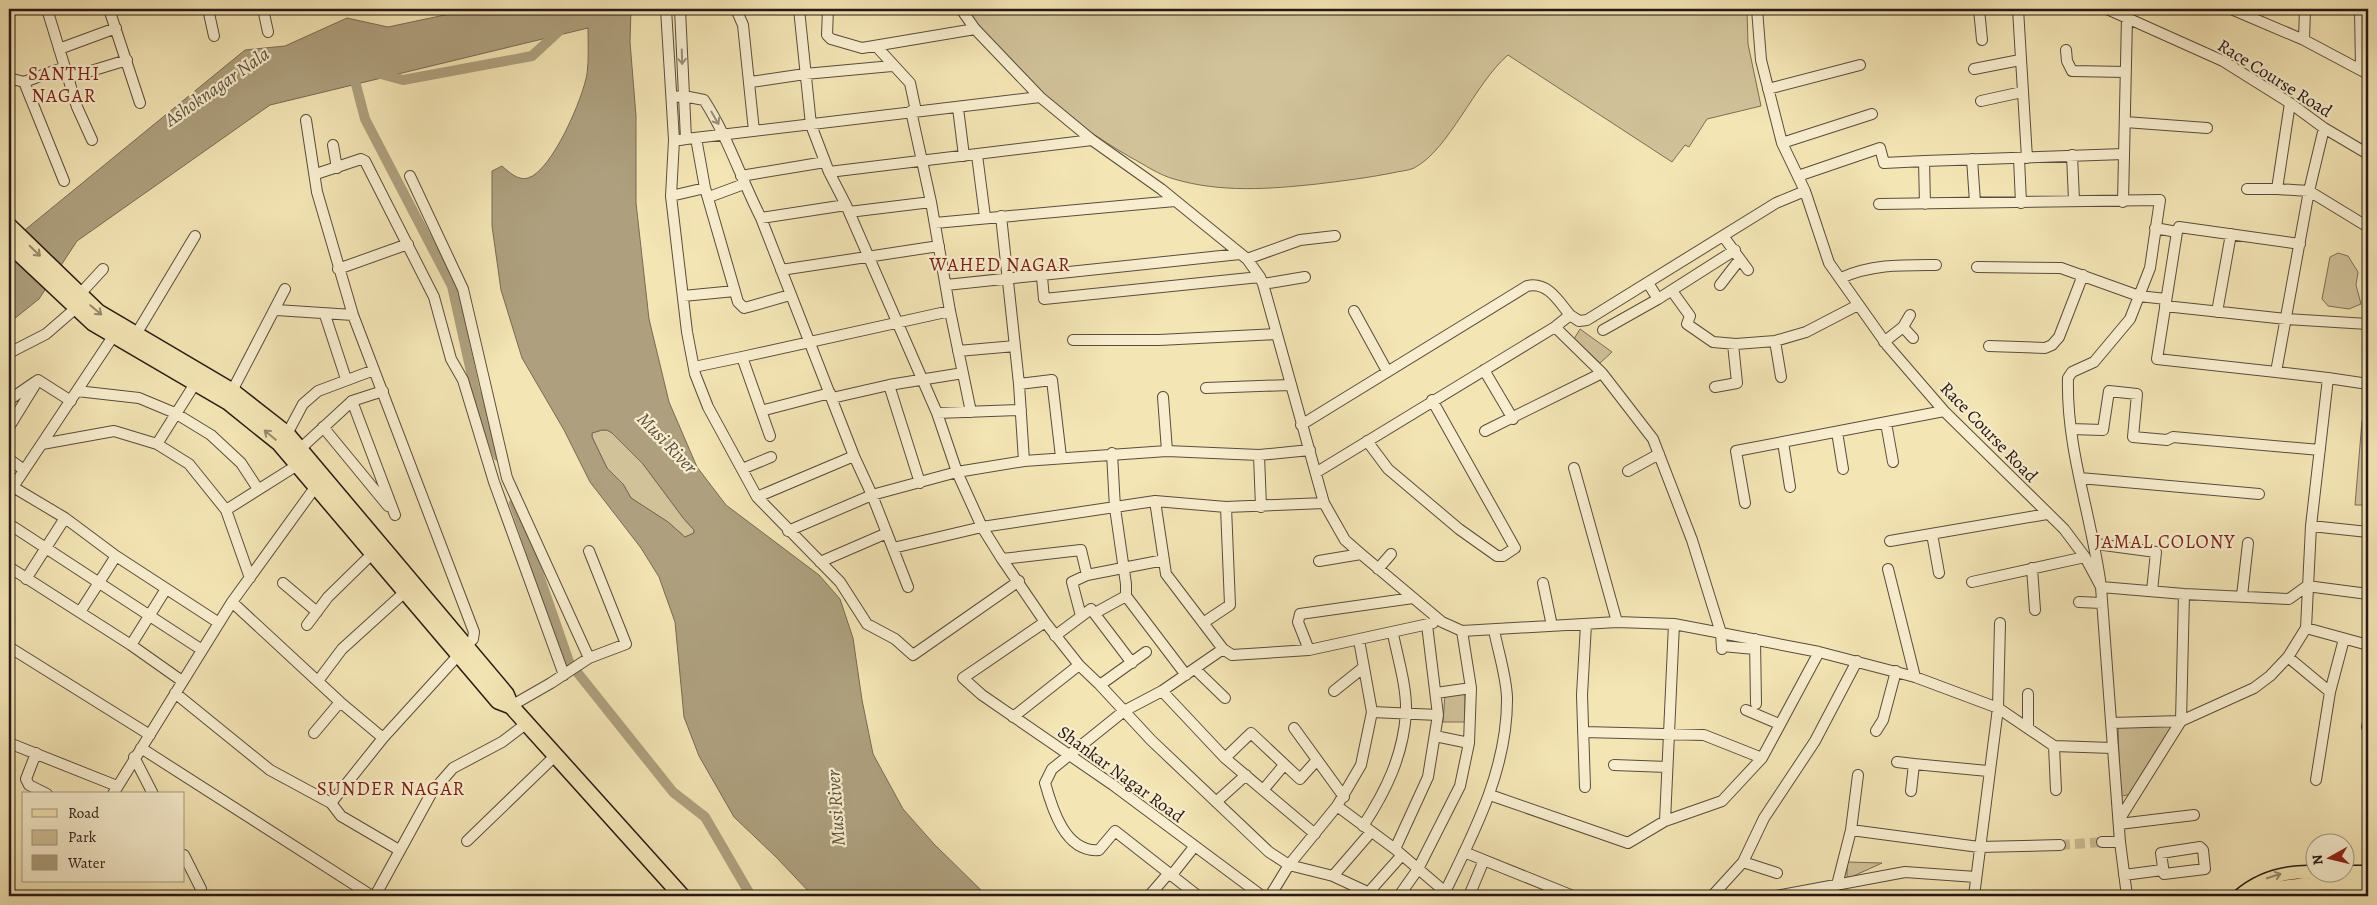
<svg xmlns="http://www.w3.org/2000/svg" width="2377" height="905" font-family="Alegreya,serif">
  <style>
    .green { fill: #d1c29a; stroke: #7c6e57 }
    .water { fill: #aea07e; stroke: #786a54; fill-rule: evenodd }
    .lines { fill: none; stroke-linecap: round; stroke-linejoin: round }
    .canal { stroke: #aea07e; stroke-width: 10 }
    .minor-tunnel { stroke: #cbbc95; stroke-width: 10; stroke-dasharray: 10 5; stroke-linecap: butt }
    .minor-casing { stroke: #5a4c3c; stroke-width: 12 }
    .major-casing { stroke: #261914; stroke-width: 15 }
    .highway-casing { stroke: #261914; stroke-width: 18 }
    .minor { stroke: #f8eecf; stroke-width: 10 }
    .major { stroke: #f4e5b5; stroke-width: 12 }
    .highway { stroke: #f4e5b5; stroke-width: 15 }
    .oneway { stroke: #9a8e7b }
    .oneway2 { stroke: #97896d }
    .labels { text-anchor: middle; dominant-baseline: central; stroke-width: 4.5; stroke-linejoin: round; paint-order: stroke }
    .street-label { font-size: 18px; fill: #261914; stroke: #f8eecf }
    .neighbourhood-label { font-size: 19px; letter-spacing: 1px; fill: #7a1f14; stroke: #f8eecf }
    .water-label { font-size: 19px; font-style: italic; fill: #5c4f3e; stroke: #f8eecf }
  </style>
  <rect width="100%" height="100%" fill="#f4e5b5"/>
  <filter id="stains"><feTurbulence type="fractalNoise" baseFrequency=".004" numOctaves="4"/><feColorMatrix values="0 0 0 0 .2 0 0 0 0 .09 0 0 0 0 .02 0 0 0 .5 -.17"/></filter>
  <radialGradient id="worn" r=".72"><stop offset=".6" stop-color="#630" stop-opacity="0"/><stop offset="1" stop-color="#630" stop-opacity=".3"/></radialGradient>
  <path class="green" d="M966,9H1747L1748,44L1761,106L1707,119L1689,147L1685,145L1672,162L1508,55C1475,83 1449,150 1414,168C1408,171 1399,171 1392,173C1367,178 1342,181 1317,184C1270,189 1221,193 1174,179C1159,175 1145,165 1130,157C1065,120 1010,69 966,9Z
    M2338,253L2348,256L2358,272L2356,285L2361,304L2349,309L2328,306L2322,299L2330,257Z
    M1580,329L1612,352L1600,363L1574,339Z
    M2362,421L2368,422V505H2355Z
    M602,430H607L612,433L643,464L684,519L694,530V533L685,537L668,522L631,498L623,484L607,468L592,437V433Z
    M1465,692V722H1443L1445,695Z
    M2170,723L2173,728L2131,794L2123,796L2120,793L2118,725Z
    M1847,862L1882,863L1847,879Z
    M2290,893L2368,895V896H2277Z"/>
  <path class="water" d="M473,9H631L630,42L636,116V203L649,319L669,402L697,467L726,505L819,575L840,599L853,638L862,700L873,754L903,809L934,844L987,896H813L776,857L734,817L699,756L684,717L675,622L659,577L641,548L590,482L564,430L522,358L501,290L492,226V171L502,166C509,172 518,181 528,178C552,171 583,98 587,74C589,59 588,43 588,28L270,105L77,241L39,299L9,323V243L245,50L285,46L347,18L388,27ZM602,430H607L612,433L643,464L684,519L694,530V533L685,537L668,522L631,498L623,484L607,468L592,437V433Z"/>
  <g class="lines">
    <path class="canal" d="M353,73L365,119L452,286L475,390L498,456
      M377,73L403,80L532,56L583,9
      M514,503L569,662L673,792L705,817L751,896"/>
    <path class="minor-tunnel" d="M2060,845L2102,842"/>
    <defs>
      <path id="minor" d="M47,9L77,107L92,140
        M109,9L140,103
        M208,9L214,36
        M263,9L268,32
        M666,9L674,140L671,196L687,332L695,374L708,407L757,497L840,582L867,624L895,639L913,655L1019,581
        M736,9L743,25L754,131
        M799,9L811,125L829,172L846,205L937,413L957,472L982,527L1002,559L1045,622L1079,665L1100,685L1151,740L1269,852L1289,865L1333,876L1376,896
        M828,9L827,35L831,39L862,48L975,29
        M961,9L975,29L1040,97L1092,140L1161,189L1247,259L1260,277L1263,284L1324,503L1345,540L1361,554L1442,622L1462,631L1617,622L1674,624L1716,632L1819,652L1915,677L1998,708L2054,746L2112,748
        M1757,9L1761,60L1782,143L1805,191L1829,263L1887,345L1944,411L2064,529L2085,557L2101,587L2120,842L2127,896
        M1979,9L1982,40
        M2018,9L2027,158
        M2107,9L2223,61L2290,103L2324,128L2368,154
        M2231,9L2304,40L2368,74
        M2360,9L2361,69
        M2304,40L2305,9
        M876,46L910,83L916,111
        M59,49L116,28
        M2066,50L2067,61L2072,71L2126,72
        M1974,69L2020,60
        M9,78L24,82L64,181
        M68,78L127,60
        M24,82L65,67
        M751,82L805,74L892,66
        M1768,89L1860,65
        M672,97L684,96L704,100C728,137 741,179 761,218L854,456L872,495L908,587
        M1981,101L2022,92
        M958,108L964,156
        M911,111L931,202L950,311L971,412
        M306,120L317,192L353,315L474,632L473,639L383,738L331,803
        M2125,122L2207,128
        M696,138L705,188L738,302L744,308L748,307L790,295
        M686,139L1040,97
        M680,140L686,139L680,9
        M1782,143L1872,114
        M333,145L337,168
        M977,155L985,217
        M2072,155L2074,200
        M2019,158L2021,203
        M1972,159L1975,202
        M1924,161L2124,154
        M829,172L1092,140
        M316,174L361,159L365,161L434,297L451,359L463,380L494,482L564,675
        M410,176L463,289L507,478L589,658
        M741,176L825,162
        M1798,176L1880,148L1884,163L1924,161L1925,204
        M2247,189H2277L2290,103
        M2277,189L2309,191L2368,227
        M671,196L705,188
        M709,197L744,184
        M2123,202L2127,17
        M1879,204L2160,200L2150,268L2130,319L2094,362L2072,372L2068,378C2066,449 2092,517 2101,587L2184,594L2289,599L2307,586
        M849,212L931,202
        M1001,216L1019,384L1024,461
        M761,218L846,205
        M935,223L1175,201
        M2155,228L2177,232
        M1723,236L1748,270
        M1247,259L1300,240L1335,236
        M1977,267L2061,268L2139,296L2166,299
        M338,269L408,244
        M781,270L939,246
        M1042,277L1044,299L1260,277
        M1841,278C1872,264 1903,265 1936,265
        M1263,284L1305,277
        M946,285L1240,254
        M1720,285L1740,259
        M1672,291L1690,316L1687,324L1713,342L1736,344L1775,341L1806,332L1858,305
        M79,295L103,269
        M683,296L735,291
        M1658,299L1735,250
        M2165,306L2286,319L2368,324
        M276,310L353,315
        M1354,311L1387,371
        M2217,312L2231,234
        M325,315L346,379
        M1570,315L1579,321L1587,320L1776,203L1805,191
        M1903,327L1913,338
        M1603,330L1658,299L1648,283
        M135,336L195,236
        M1073,340H1159L1276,334
        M1775,341L1781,377
        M1884,342L1903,327L1910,315
        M1989,346L2045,348L2052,345L2059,337L2083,275
        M958,351L1015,346
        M9,353L46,334L76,308
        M694,367L742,357
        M1484,370L1513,419
        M2276,372L2157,359L2177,232L2179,227L2300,244
        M2328,378L2368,384
        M1019,384L1052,380L1061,457
        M889,385L920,483
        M1715,387L1737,383L1733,344
        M1206,388L1289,385
        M77,391L139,398L175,413L211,435L241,463L258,489
        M232,391L285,289
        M1163,397L1167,451
        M832,398L889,385L963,373
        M9,400L35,382
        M352,401L395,515
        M761,411L830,393
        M937,413L1021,410
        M1886,423L1893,462
        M1301,425L1527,286C1548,281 1559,302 1570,315L1555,327
        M9,427L38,380L71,401
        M323,427L388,506
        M2071,429L2103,430L2109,391L2137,394L2133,437L2167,440L2173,437L2320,450
        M1485,431L1602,373
        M1837,432L1843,469
        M287,434L303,404L318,391L374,370
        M770,436L742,357L950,311
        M1367,441L1388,469L1459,529L1497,556H1503L1515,548L1432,400
        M1783,442L1790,487
        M42,444L114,431L157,444L189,464L226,510L250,578
        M157,444L196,382
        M300,449L352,401L383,391
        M1112,453L1115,508L1126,584V596
        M1259,455L1261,507
        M9,459L24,470
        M1574,468L1617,622
        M742,469L771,457
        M1628,471L1659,454
        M1317,472L1555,327L1602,373L1653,439L1692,540L1721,633L1722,649
        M2080,478L2259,494
        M13,487L65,518L116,556L219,623
        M9,493L116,332
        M757,497L854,456
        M1155,501L1166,574L1223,649L1162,691L1124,711L1052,769L1045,783C1052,808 1065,853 1099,850L1115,831L1198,896
        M1745,503L1736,451L1944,411
        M226,510L299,464
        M9,524L202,650
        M2311,526L2368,532
        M788,531L872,495L957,472L1024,461L1167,451L1259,455L1310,450
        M1932,534L1939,573
        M1890,541L2047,514
        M2096,544L2156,552L2152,591
        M893,548L982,527L1155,501L1226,507L1324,503
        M1002,559L1081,550L1087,575L1164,560
        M1319,561L1361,554
        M820,562L887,533
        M9,567L131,645L182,681
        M2032,568L2035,610
        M1378,569L1391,554
        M1888,569L1915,677
        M26,579L65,518
        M1972,582L2085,557
        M283,583L317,612
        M1543,583L1552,626
        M2307,586L2368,594
        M2242,596L2248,543
        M232,602L340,702L383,738
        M2079,602L2102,603
        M80,612L116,556
        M1095,613L1126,596L1186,675
        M1081,616L1072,582L1087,575
        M1045,622L963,678L982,695L1113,785L1262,896
        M1203,623L1230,605L1226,507
        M307,625L328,597L373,553
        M2306,628L2368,645
        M1055,636L1091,609L1132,663
        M1755,639L1756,704
        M131,645L166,589
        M1722,646L1755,649
        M9,647L150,735
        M1223,649L1232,655L1309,650L1433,623
        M1309,650L1298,622L1300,614L1413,598
        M2288,657L2330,692
        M1195,669L1225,698
        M318,681L342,649L406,591
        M1100,685L1146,652
        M1162,691L1225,758L1315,834
        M1334,691L1364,667
        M175,693L270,770L331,803L341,816L399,850
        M1436,693L1471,688
        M511,706L551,683L589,658L626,644L589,551
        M1746,710L1779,724
        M1372,712L1438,715
        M1013,717L1079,665
        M2111,723L2181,721L2254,688L2270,676L2288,657L2306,628L2311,526L2328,378L2276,372L2309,191L2324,128
        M2367,727L2368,723
        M1294,728L1344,797
        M2028,728V694
        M1876,731L1883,720L1896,671
        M1583,732L1704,735L1762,758
        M314,733L340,702
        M1435,736L1469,743
        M9,743L117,786
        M2054,746L2056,790
        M141,748L372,896
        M36,753L26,779L29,785L47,794
        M134,757L153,794
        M1225,758L1251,733L1300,779L1317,760
        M1897,762L1914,764L1911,791
        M1914,764L1988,771
        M1614,765L1667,767
        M2316,780L2330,692L2344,639
        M1585,787L1582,695L1586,624
        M1264,789L1284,765
        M113,794L232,602L319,482
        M1490,795L1628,843L1665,821L1722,801L1762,758L1819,652
        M1216,802L1246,775
        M1337,806L1395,849L1450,896
        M2119,820L2181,721L2184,594
        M1665,821L1674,624
        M2119,824L2194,815
        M1363,826C1386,791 1403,756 1406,713C1407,687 1398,659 1393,634
        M1851,830L1979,847L2060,845
        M467,841L556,755
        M2102,842H2120
        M2200,847L2203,850L2205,869L2164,874L2161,853Z
        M1395,849L1428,777L1438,715L1427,625
        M1464,852L1573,896
        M184,855L201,889
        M1743,862L1777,873
        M2124,875L2162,870
        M1171,876L1194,847
        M1333,876L1371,832
        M1837,885L1851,830L1858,775
        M1369,892L1402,855
        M1445,892C1475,831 1508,767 1507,697C1506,675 1498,651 1494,630
        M375,896L432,792L453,768L502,742L527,723
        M1149,896L1168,874
        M1270,896L1289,865L1337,806L1361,765L1372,712L1359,640
        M1399,896L1418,869L1460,786L1469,743L1471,688L1462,631
        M1469,896L1484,860
        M1712,896L1743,862L1764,818L1815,741L1857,661
        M1776,896L1814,889
        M1815,896L1814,889L1905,872L1976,877
        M1974,896L1998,708L2000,623"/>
      <path id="major" d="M2344,872H2368
        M2239,896C2261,877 2286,871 2314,872
        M2258,896C2286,879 2336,885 2368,884"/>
      <path id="highway" d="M9,226L98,312L232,391L287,434L506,694L511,706L682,896
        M9,244L93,323L228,402L279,443L498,701L511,706"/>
    </defs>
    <use href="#minor" class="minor-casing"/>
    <use href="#major" class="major-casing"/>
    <use href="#highway" class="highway-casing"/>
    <use href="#minor" class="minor"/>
    <use href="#major" class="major"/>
    <use href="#highway" class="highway"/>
  </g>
  <defs><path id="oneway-shaft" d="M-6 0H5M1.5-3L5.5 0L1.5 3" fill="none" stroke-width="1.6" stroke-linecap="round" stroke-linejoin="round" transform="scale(1.25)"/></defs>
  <g class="oneway">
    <use href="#oneway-shaft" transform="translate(682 57) rotate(88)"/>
    <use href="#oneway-shaft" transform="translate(715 118) rotate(60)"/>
  </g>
  <g class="oneway2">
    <use href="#oneway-shaft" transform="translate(35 251) rotate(44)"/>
    <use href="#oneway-shaft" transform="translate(96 310) rotate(40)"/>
    <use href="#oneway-shaft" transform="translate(270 435) rotate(-140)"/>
    <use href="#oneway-shaft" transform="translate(2274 876) rotate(-18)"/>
  </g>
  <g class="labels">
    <g class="street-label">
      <text transform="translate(2275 78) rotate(32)">Race Course Road</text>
      <text transform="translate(1989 432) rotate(46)">Race Course Road</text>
      <text transform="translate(1121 774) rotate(36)">Shankar Nagar Road</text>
    </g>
    <g class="neighbourhood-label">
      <text x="64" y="74">SANTHI<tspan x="64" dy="22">NAGAR</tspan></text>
      <text x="1000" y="265">WAHED NAGAR</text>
      <text x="2165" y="542">JAMAL COLONY</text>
      <text x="391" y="789">SUNDER NAGAR</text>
    </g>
    <g class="water-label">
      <text transform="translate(217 87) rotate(-35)">Ashoknagar Nala</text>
      <text transform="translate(667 443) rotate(46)">Musi River</text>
      <text transform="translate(836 808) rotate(-94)">Musi River</text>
    </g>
  </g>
  <rect width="2377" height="905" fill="none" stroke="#f4e5b5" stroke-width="30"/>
  <rect x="10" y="10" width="2357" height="885" fill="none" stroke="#261914" stroke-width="2.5"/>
  <rect x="15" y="15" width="2347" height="875" fill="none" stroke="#261914"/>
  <rect x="22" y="792" width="162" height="90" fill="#f8eecf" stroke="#a49984"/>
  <rect x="32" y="809" width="25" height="8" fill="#f4e5b5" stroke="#a49984"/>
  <text x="68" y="818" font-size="15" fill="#261914">Road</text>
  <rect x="32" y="830" width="25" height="15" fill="#d1c29a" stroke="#a49984"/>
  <text x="68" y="842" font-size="15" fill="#261914">Park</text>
  <rect x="32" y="855" width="25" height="15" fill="#aea07e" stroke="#a49984"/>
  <text x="68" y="868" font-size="15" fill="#261914">Water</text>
  <g transform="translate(2330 858) rotate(262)"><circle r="24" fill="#f8eecf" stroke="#a49984"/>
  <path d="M0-4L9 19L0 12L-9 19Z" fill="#8f2418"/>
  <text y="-8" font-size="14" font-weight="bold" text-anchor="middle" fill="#261914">N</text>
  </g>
  <rect width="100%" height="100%" filter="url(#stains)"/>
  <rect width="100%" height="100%" fill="url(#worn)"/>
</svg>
